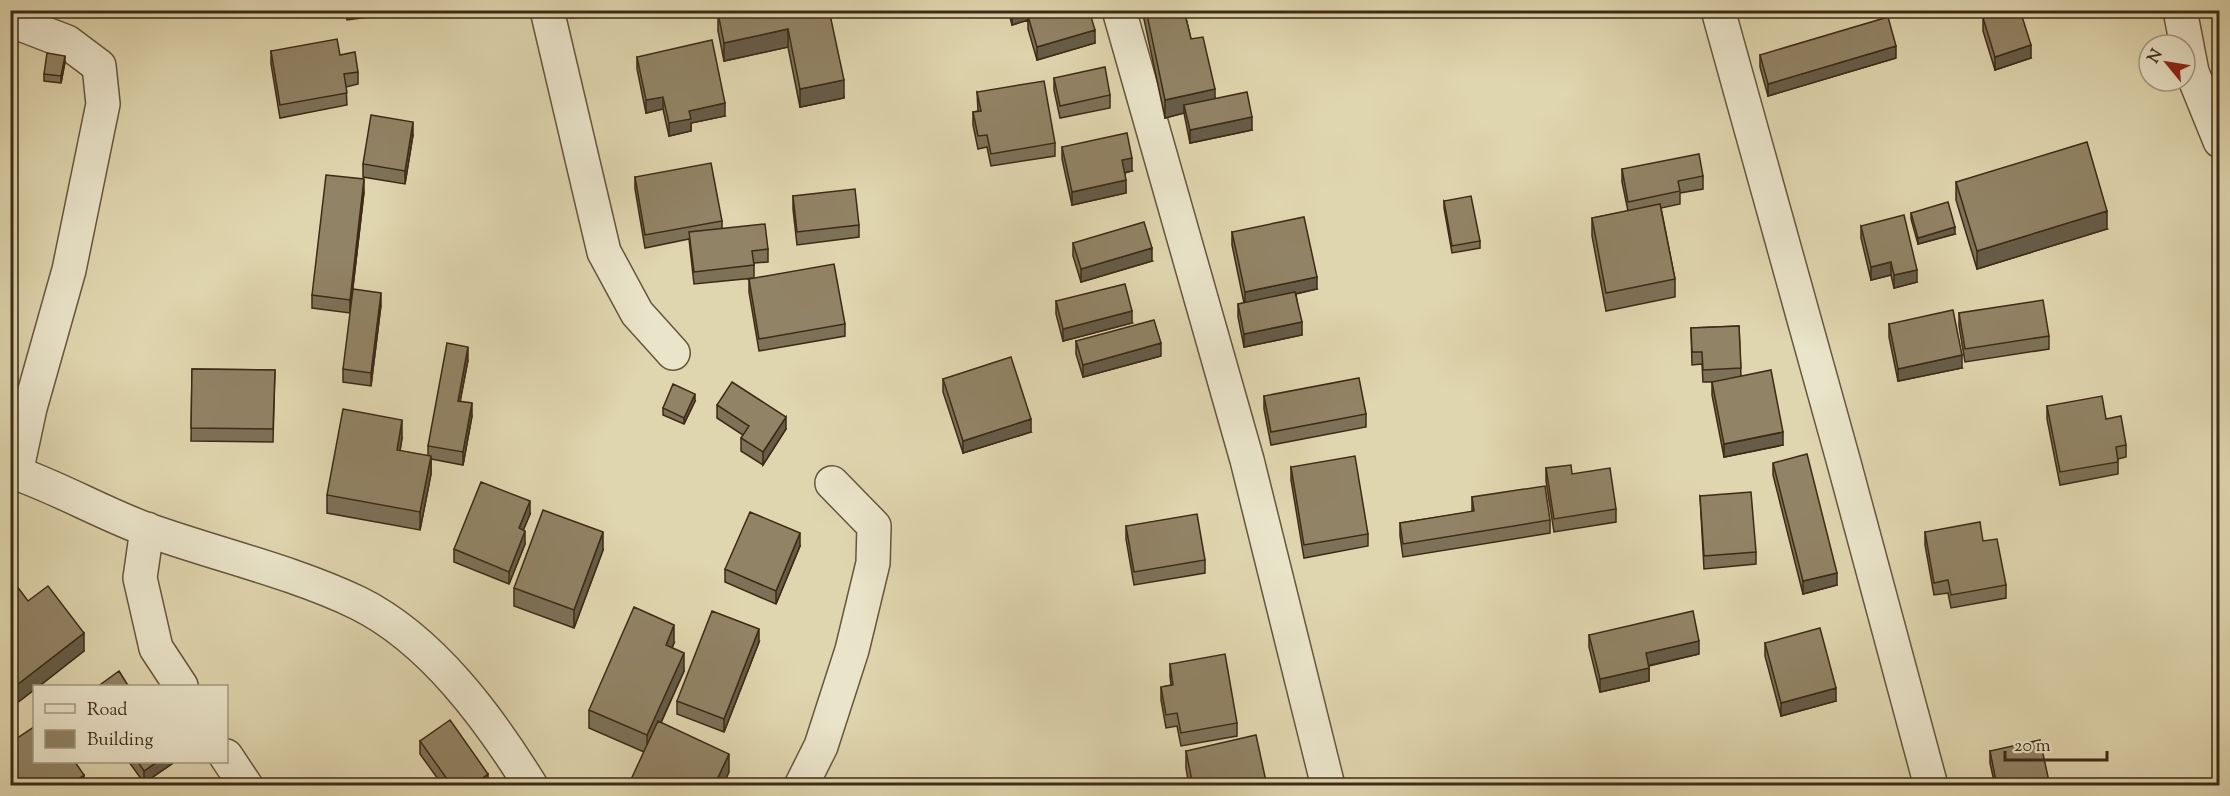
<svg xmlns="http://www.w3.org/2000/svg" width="2230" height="796" font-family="'Sorts Mill Goudy',serif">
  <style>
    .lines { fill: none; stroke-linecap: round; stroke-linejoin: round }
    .minor-casing { stroke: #66563c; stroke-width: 36 }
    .minor { stroke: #eae4ca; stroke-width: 33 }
    .wall { fill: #7d7157; stroke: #3d2b16; stroke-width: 1.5 }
    .shaded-wall { fill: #665c47; stroke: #3d2b16; stroke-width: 1.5 }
    .building { fill: #918365; stroke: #3d2b16; stroke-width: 1.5 }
  </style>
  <rect width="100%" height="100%" fill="#dfd5ae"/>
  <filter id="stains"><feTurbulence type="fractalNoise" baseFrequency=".00333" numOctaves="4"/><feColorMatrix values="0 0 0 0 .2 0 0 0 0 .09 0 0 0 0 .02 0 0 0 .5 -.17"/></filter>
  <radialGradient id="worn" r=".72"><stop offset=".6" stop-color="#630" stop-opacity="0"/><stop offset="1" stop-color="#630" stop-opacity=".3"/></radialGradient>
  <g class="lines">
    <defs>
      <path id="minor" d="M547,10L604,252L637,313L673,353
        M1119,10L1247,460L1328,786
        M1718,10L1844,463L1931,786
        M2180,10L2192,72L2220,141
        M10,20L67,42L99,66L103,104L69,270L30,408L16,473
        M10,471C58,487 101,513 148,530C218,555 291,571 358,603C431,639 489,718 531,786
        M147,529L140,578L156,648L181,686
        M226,756L246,786
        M801,786L821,746L852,650L873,563L874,526L832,483"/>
    </defs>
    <use href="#minor" class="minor-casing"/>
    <use href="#minor" class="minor"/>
  </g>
  <path class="wall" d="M346,10H399V13L347,20Z
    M570,10H651L571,18Z
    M829,10L844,98L800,107L788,47L724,61L718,31V13Z
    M1008,10H1089L1095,43L1037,60L1028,29V20L1012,25Z
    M1142,10H1184L1191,39L1215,98L1252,130L1190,143L1184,113L1165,118Z
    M1983,18L2031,58L1995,70L1983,31Z
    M271,51L358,72V84L346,87L347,105L280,118L271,64Z
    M1760,55L1896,58L1768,96L1760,67Z
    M637,57L725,116L691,123V131L669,136L663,109L646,113L637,69Z
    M65,62L61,83L44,81V74Z
    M1054,78L1110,95V108L1060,118L1054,90Z
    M977,92L1055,143V156L991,166L987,147L978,149L973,125V112L978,111Z
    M413,135L405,184L363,177V164Z
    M1062,147L1132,171L1125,173L1126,193L1072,205L1062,159Z
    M1622,169L1703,176V189L1680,193V204L1661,208L1675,279V297L1606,311L1592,236V218L1628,211L1622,182Z
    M635,177L722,221V229L768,249V262L754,263V278L694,284L689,239L645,248L635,189Z
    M1956,182L2107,229L1977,269L1956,200Z
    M364,192L350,313L312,308V295Z
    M793,196L859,225V237L797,245L793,209Z
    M1444,201L1480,241V248L1452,253L1444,208Z
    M1911,213L1955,234L1918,244L1911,219Z
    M1861,226L1917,282L1894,288L1891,275L1871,280L1861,238Z
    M1232,232L1317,289L1296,294L1302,335L1244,347L1238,317V304L1244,303L1232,245Z
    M1073,243L1152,261L1081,282L1073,256Z
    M749,279L845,324V336L759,351L749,292Z
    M1056,301L1132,323L1063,341L1056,314Z
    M381,305L371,386L343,382V369Z
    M1959,313L2049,336V349L1965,362L1959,326Z
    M1889,324L1962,368L1898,381L1889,337Z
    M1739,326L1741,376L1783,445L1724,457L1712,395V382H1714H1703L1702,364L1692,365L1691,328Z
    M1076,341L1161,356L1083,377L1076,354Z
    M468,360L460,401L472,416L463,465L431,459V474L420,530L327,513V495L402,438L400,451L428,456V446Z
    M192,369L275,370L273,442L191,441Z
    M943,379L1031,432L963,453L943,392Z
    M1264,396L1366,414V427L1271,445L1264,409Z
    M695,401L684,424L663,415V408Z
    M717,405L786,429L763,465L741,451V438L743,435L717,418Z
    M2047,406L2106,419L2126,445V457L2118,459V474L2060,485L2047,419Z
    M1773,463L1837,585L1803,594L1773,475Z
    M1291,467L1368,534V546L1304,558L1291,480Z
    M1546,468L1572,474L1616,509V522L1554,532L1546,481Z
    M1700,496L1756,552V564L1704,569Z
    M1472,497L1550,520V533L1403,557L1400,536V523L1472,512Z
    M530,514L523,530L525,544L509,584L454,562V549Z
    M1126,526L1205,560V573L1134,585L1126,539Z
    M1925,532L1983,541L2006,585V598L1951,608L1948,593L1934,595L1925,545Z
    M800,546L776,604L725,582V569Z
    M603,550L574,628L514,606V588Z
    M10,589L28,601L84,651L38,687H34V690L13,706L10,702Z
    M1589,635L1699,654L1649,666V681L1600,692L1589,647Z
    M759,642L724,732L677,714V701Z
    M674,643L672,648L684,671L661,723L729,772L644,752L589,728V710Z
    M1765,643L1836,701L1781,716L1765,656Z
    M1170,664L1237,723V736L1181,746L1177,726L1166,728L1161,700V687L1171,685L1170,676Z
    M420,741L488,786H443L420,754Z
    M1186,751L1267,786H1189L1186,768Z
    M1990,751L2050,786H1995L1990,763Z
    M129,762H173V763L144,783Z"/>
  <path class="shaded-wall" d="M1017,10H1060L1028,16V20L1012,25V12Z
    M1795,10H1803L1795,13Z
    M788,29V47L724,61V43Z
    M1095,30V43L1037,60V47Z
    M2031,45V58L1995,70V57Z
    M1896,46V58L1768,96V84Z
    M65,56V62L61,83V76Z
    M844,80V98L800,107V89Z
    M1215,89V107L1184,105V113L1165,118V100Z
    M663,97V109L646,113V100Z
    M725,103V116L691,123V131L669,136V123L689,111Z
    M1252,117V130L1190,143V130Z
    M413,122V135L405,184V171Z
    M1132,158V171L1122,173V160Z
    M364,179V192L350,313V300Z
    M1126,180V193L1072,205V192Z
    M2107,211V229L1977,269V251Z
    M1955,227V234L1918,244V238Z
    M1152,248V261L1081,282V269Z
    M1891,262V275L1871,280V267Z
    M1917,270V282L1894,288V275Z
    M1317,277V289L1245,305V292Z
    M381,293V305L371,386V373Z
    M1132,311V323L1063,341V329Z
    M1302,322V335L1244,347V334Z
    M1161,343V356L1083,377V365Z
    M468,347V360L458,413V401Z
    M1962,355V368L1898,381V369Z
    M695,394V401L684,424V418Z
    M472,403V416L463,465V452Z
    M786,417V429L763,465V452Z
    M1031,419V432L963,453V441Z
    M402,420V438L397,468V450Z
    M1783,432V445L1724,457V444Z
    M431,456V474L420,530V512Z
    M530,501V514L519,541V528Z
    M525,531V544L509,584V572Z
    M603,532V550L574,628V610Z
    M800,533V546L776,604V591Z
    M1837,573V585L1803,594V581Z
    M674,625V643L666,662V645Z
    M759,629V642L724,732V719Z
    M84,633V651L38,687H34V690L13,706V688Z
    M1699,641V654L1646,666V653Z
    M684,653V671L647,753V735Z
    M1649,668V681L1600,692V679Z
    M1836,688V701L1781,716V703Z
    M729,754V772L723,786H714Z
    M157,762H173V763L144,783V771Z
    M488,774V786H472Z
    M84,775V786H68Z"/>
  <path class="building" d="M731,10H829L844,80L800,89L788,29L724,43L718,13Z
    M1046,10H1089L1095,30L1037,47L1028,16Z
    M1146,10H1184L1191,39L1203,37L1215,89L1165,100Z
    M2006,10H2020L2031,45L1995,57L1983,18Z
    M1888,17L1896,46L1768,84L1760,55Z
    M337,39L340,55L355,52L358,72L344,74L347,93L280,105L271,51Z
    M712,40L725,103L689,111L691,119L669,123L663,97L646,100L637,57Z
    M47,53L65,56L61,76L44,74Z
    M1105,67L1110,95L1060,106L1054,78Z
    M1044,81L1055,143L991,154L987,135L978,136L973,112L981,111L977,92Z
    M1247,92L1252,117L1190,130L1184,105Z
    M371,115L413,122L405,171L363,164Z
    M1127,133L1132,158L1122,160L1126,180L1072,192L1062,147Z
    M2087,142L2107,211L1977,251L1956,182Z
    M1699,154L1703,176L1678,181L1680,191L1628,202L1622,169Z
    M711,163L722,221L645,235L635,177Z
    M326,175L364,179L350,300L312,295Z
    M855,189L859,225L797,232L793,196Z
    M1471,196L1480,241L1452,246L1444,201Z
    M1948,202L1955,227L1918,238L1911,213Z
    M1660,204L1675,279L1606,293L1592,218Z
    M1904,215L1917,270L1894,275L1891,262L1871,267L1861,226Z
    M1304,217L1317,277L1245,292L1232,232Z
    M1144,222L1152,248L1081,269L1073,243Z
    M765,224L768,249L752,251L754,265L694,272L689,232Z
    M834,264L845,324L759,339L749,279Z
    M1125,284L1132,311L1063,329L1056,301Z
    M353,289L381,293L371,373L343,369Z
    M1295,292L1302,322L1244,334L1238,304Z
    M2043,300L2049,336L1965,349L1959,313Z
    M1953,310L1962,355L1898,369L1889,324Z
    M1154,320L1161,343L1083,365L1076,341Z
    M1739,326L1741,368L1703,370L1702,352H1692L1691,328Z
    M447,343L468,347L458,401L472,403L463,452L428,446Z
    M1011,357L1031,419L963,441L943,379Z
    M192,369L275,370L273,429L191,428Z
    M1771,370L1783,432L1724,444L1712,382Z
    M1359,378L1366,414L1271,432L1264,396Z
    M732,382L786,417L763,452L741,438L749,426L717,405Z
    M673,384L695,394L684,418L663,408Z
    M2102,396L2106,419L2121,416L2126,445L2116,447L2118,462L2060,472L2047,406Z
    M343,409L402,420L397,450L431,456L420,512L327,495Z
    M1807,454L1837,573L1803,581L1773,463Z
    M1355,456L1368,534L1304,545L1291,467Z
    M1571,465L1572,474L1610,468L1616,509L1554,519L1546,468Z
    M481,482L530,501L519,528L525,531L509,572L454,549Z
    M1545,486L1550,520L1403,544L1400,523L1474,511L1472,497Z
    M1751,492L1756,552L1704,556L1700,496Z
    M543,510L603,532L574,610L514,588Z
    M750,512L800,533L776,591L725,569Z
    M1197,514L1205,560L1134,572L1126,526Z
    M1980,522L1983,541L1997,539L2006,585L1951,595L1948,580L1934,583L1925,532Z
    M16,585L28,601L48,586L84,633L13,688L10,684V589Z
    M634,607L674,625L666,645L684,653L647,735L589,710Z
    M712,611L759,629L724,719L677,701Z
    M1693,611L1699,641L1646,653L1649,668L1600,679L1589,635Z
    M1820,628L1836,688L1781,703L1765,643Z
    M1225,654L1237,723L1181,733L1177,713L1166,715L1161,687L1173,685L1170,664Z
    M119,671L129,687H97Z
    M450,720L488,774L472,786H452L420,741Z
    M658,721L729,754L714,786H628Z
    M34,727V762H75L84,775L68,786H10V743Z
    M1256,735L1267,786H1193L1186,751Z
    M2040,740L2050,786H1997L1990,751Z
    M138,762H157L144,771Z"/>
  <rect width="2230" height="796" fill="none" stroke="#dfd5ae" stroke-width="36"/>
  <rect x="12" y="12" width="2206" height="772" fill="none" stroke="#3d2b16" stroke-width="3"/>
  <rect x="18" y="18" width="2194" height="760" fill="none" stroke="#3d2b16" stroke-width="1.5"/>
  <rect x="33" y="685" width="195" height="78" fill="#eae4ca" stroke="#a59a82" stroke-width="1.5"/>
  <rect x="45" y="704" width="30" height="9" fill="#eae4ca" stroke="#a59a82" stroke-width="1.5"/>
  <text x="87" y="715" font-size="18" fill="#3d2b16">Road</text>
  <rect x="45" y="730" width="30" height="18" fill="#918365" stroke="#a59a82" stroke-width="1.5"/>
  <text x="87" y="745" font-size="18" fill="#3d2b16">Building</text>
  <g transform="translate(2167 63) rotate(300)"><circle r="28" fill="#eae4ca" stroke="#a59a82" stroke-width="1.5"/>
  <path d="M0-4.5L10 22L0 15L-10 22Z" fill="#8f2418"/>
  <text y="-9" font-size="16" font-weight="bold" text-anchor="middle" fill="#3d2b16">N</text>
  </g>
  <path d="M2005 751v9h102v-9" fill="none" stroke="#3d2b16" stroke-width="3"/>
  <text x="2014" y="751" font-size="18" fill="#3d2b16" stroke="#eae4ca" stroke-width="4.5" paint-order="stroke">20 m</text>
  <rect width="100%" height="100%" filter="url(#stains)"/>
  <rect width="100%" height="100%" fill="url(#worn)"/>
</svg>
